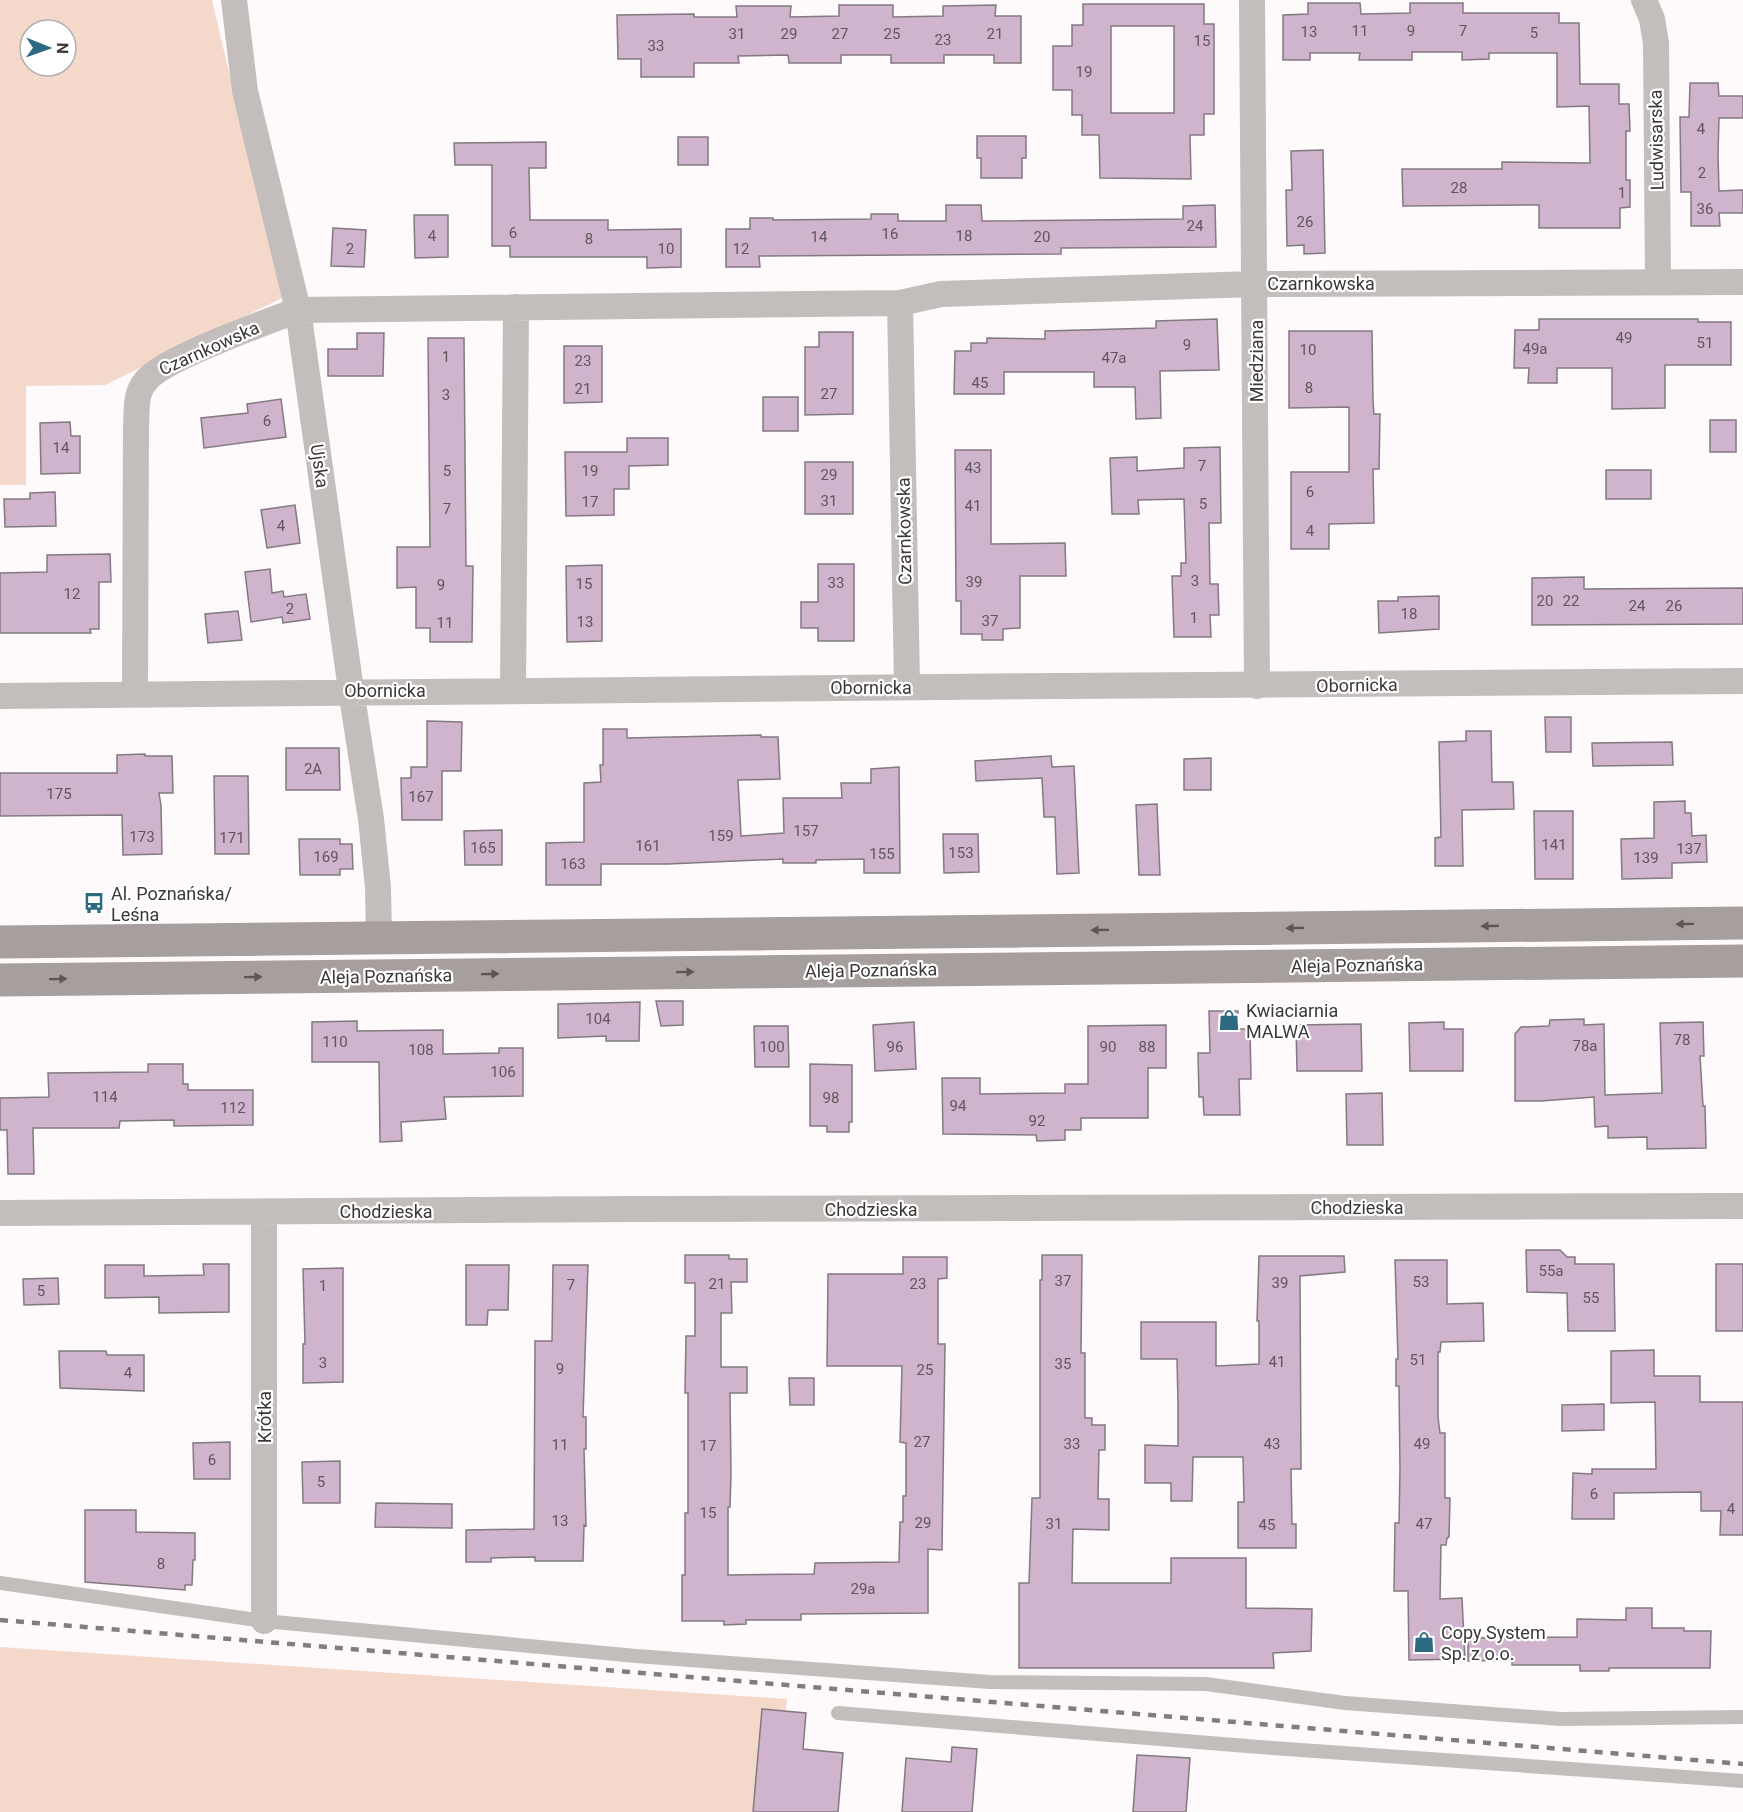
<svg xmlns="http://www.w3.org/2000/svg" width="1743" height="1812" font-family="Roboto,sans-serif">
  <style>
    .green { fill: #f4d8ca; fill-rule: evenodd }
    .building { fill: #d0b3cc; stroke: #837a81; stroke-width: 1.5; fill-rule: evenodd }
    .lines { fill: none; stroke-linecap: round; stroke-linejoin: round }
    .service { stroke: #c3bdbc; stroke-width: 14 }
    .minor { stroke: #c3bdbc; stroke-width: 26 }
    .secondary { stroke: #a79e9e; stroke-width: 33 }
    .rail { stroke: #817c7e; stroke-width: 4.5; stroke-dasharray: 8 8; stroke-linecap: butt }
    .oneway { fill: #5c5657 }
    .labels { text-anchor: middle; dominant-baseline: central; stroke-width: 4.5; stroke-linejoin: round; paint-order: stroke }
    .number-label { font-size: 15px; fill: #61565d }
    .street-label { font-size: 18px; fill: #3c3738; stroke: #fff }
    .poi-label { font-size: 18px; fill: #3c3738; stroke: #fff; text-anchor: start }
  </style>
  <rect width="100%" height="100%" fill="#fef9fb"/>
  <path class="green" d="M0,0H212L282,298L105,385L26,386V485H0ZM30,30H66V66H30Z
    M0,1647L787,1699L775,1812H0Z"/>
  <path class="building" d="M1308,3H1360L1361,14L1410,13V3H1463V13H1559V23H1579L1580,84H1619V104H1629L1630,131H1626V180H1630V207L1620,208V228H1539V205L1403,206L1402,169H1502V162L1590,163L1589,106L1557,107V53H1489V59L1462,60V52H1412V60H1359L1360,53H1310V60H1283V15L1308,14Z
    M1083,4H1204V24H1214V114H1204V135H1190L1191,179L1100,178L1099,135H1082V115H1072V90H1053V46H1072V25H1083ZM1111,26H1174V113H1111Z
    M839,5H893V17L943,16V6L996,5L995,16H1021V63H994V55H944V63H891V55H841V63H789L788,55L738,56L739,63H694V77H641V59H618L617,15L694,14V17H737L736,6H791L790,17L839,16Z
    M1690,83H1718L1719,96H1743V118H1719L1718,154L1719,191L1743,190V213H1719L1720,226H1691V192H1681L1680,117H1689Z
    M977,136H1026V158H1022V178H981V158H977Z
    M678,137H708V165H678Z
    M546,142V168H529L530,220H608V230L681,229V267L647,268V257H510V246H492V165H455L454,143Z
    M1323,150L1325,253L1304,254V245L1287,246L1286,190H1292L1291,151Z
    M946,205H981L982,221L1183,219V206L1215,205L1216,247L1061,248V254L759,256L760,267H726V229H750V218H773V220L871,219V214H898V221H946Z
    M414,215H448V257L415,258Z
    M333,228L366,230L364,267L331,266Z
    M1217,319L1219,370L1160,371L1161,418L1136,419L1135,387H1094V372H1004V394H954L955,351H971V343H987V338L1045,339V331L1156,328V321Z
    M1539,319H1698V322H1731V365H1665V408L1612,409V368H1557V383H1528L1529,368H1514L1515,330H1539Z
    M1289,331H1372L1373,402L1374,414H1380L1379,469H1373L1374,523L1329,524V549H1291V472H1349V407L1289,408Z
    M819,332H853V414L805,415V347H819Z
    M357,333H384L383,376H328V349H357Z
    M428,338H464L466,566H473L472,642H430V628H416V587L397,588V547H430Z
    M564,346H602V402L564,403Z
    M763,397H798V431H763Z
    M281,399L286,437L204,448L201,418L248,413L247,404Z
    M1710,420H1736V452H1710Z
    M70,422L71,436H80V473L41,474L40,423Z
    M627,438H668V465L629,466V489H614V515L566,516L565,452H627Z
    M1220,447L1221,523H1209L1210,584H1218L1219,615H1210L1211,637H1174L1172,576H1181V563H1186L1184,499L1138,500L1139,514H1112L1110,458L1137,457V471L1184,468V448Z
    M955,450H991V544L1065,543L1066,576H1020V628L1003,629V640H982V634H961V601H956Z
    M805,462H853V514H805Z
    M1606,470H1651V499H1606Z
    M55,492L56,526L5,527L4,499H30V493Z
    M295,505L300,543L267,548L261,510Z
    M110,554L111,582H99V629H90L91,633H0V573L47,572V555Z
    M818,564H854V641H818V628H801V602H818Z
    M602,565V641L567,642L566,566Z
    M270,569L272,593L283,591L284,597L306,594L310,619L283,623L282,617L251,622L245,572Z
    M1584,577V589L1743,588V624L1532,625V578Z
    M1439,596V629L1379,633L1378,601H1398V597Z
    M238,611L242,640L208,643L205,614Z
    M1545,717H1571V752H1546Z
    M427,721L462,722L461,771H442V820H402L401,778H411V767H427Z
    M603,729H627V738L761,735V737H778L780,779L738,780L741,836L784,833L783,798H842L841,783H871V769L899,767L900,873H864V859L816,860V863H783V859L668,864H601V885H546V843L584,842V783L601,782L600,765H603Z
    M1466,731H1491L1492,782H1513L1514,809L1462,810L1463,866H1435V838L1441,837L1439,742L1466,741Z
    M1672,742L1673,765L1593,766L1592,743Z
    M286,748H339L340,790H286Z
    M145,754V756H172L173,793H159L161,806L162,854L123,855L122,815L0,816V773H117V755Z
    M1051,756L1052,767L1074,766L1079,873L1057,874L1055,817H1044L1042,778L976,781L975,761Z
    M1211,758V790H1184V759Z
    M214,776H248L249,854H215Z
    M1685,801V813H1691L1692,836L1706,835L1707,862L1672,863V878L1622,879L1621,839L1654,838V802Z
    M1157,804L1160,875H1139L1136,805Z
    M1534,811H1573V879H1535Z
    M502,830V865H465L464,831Z
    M943,834H978L979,872L944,873Z
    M299,839H340V844H352L353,869H340V875H300Z
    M656,1001H683V1025L661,1026Z
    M640,1002L639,1041H606V1036L558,1038V1004Z
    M1209,1011H1238V1029H1250L1251,1079H1239L1240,1115H1204L1203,1097H1199L1198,1053H1210Z
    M1584,1019V1025L1604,1024L1605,1095L1662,1093L1660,1023L1703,1022L1704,1056H1700L1703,1106H1705L1706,1148L1647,1149V1137L1608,1138V1126L1595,1127L1594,1097L1541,1101H1515V1034L1521,1027L1549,1026L1550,1020Z
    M357,1021V1031L443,1030V1054L499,1053V1048H523V1096L444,1097L446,1119L401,1122L402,1141L380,1142L379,1062H312V1022Z
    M914,1022L916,1069L875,1071L873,1025Z
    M1444,1022V1029H1463V1071H1410L1409,1023Z
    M1361,1024L1362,1071H1297L1296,1025Z
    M1166,1025V1068H1148V1118H1081V1130H1065V1140L1037,1141L1036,1135L943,1134L942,1078H980V1094L1065,1093V1084H1088V1026Z
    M754,1026H788L789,1067H755Z
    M148,1064H183V1084H188V1090H253V1125L174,1126V1120L120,1121L119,1128H33L34,1174H8L7,1130H0V1098L49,1097L48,1073L148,1072Z
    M810,1064L852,1065V1122H849V1132H827V1126H810Z
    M1382,1093L1383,1145H1347L1346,1094Z
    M1526,1250H1560L1567,1257H1575V1264H1614L1615,1331H1568L1567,1293L1527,1292Z
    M685,1255H729V1259H747V1282H731L732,1313H721V1367H747V1393H730L731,1474L730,1507H728V1575L814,1574L815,1563L899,1562L900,1522H903V1496H906V1443L900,1442L902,1366H827L828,1274H903V1257H947V1278L938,1279V1344H945L942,1550L928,1549V1613L801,1614V1620H746V1624L724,1625V1621H682V1575H685V1513H688V1393H685L686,1336H695V1283H685Z
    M1042,1255H1082L1081,1353H1085V1418H1092V1425H1105V1450H1099L1098,1499H1109V1530L1073,1529L1072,1583H1171V1558H1246V1608L1312,1609L1311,1651L1273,1653L1274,1668H1019V1583H1029L1032,1498H1040V1280H1042Z
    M1259,1256H1344L1345,1272L1300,1276L1301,1469H1291L1292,1524H1296V1548H1238V1502H1244L1243,1457H1193L1192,1501H1171V1483H1145V1445L1178,1446V1403L1177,1359H1141V1322H1216V1366L1259,1364V1321H1257Z
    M1395,1260H1447V1304L1483,1303L1484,1341L1441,1342L1440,1352H1438V1417L1440,1433H1445V1498H1450L1449,1537L1447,1538L1446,1545H1441L1440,1599L1462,1598L1465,1659L1409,1660L1408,1591H1394L1395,1523H1399L1400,1470L1399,1386H1396V1359H1398Z
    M203,1264H229V1312L159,1313V1297L105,1298V1265H144V1276L204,1275Z
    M1716,1264H1743V1331H1716Z
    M466,1265H509L508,1310H488L487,1325H466Z
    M553,1265H588L583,1417H586V1449H584L586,1526L584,1525L583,1561H535V1557L491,1558V1562H466V1530L534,1529L535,1341H552Z
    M343,1268V1382L303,1383V1344H305L303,1269Z
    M58,1278L59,1304L24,1305L23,1279Z
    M1654,1350V1376H1700V1402H1743V1535H1720L1721,1511H1701V1492L1614,1493V1519H1572L1573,1473L1592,1474V1469H1656L1655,1402L1611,1403V1351Z
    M59,1351H106L107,1355H144V1391L60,1388Z
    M789,1378H814V1405H790Z
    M1604,1404V1430L1562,1431V1405Z
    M230,1442V1479H194L193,1443Z
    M340,1461V1503H303L302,1462Z
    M376,1503L452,1504V1528L375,1527Z
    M85,1510H136V1532L195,1533V1560H193L192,1585H185V1590L85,1582Z
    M1626,1608H1652V1628H1684V1631H1711L1710,1668H1609V1671H1580V1665H1512V1660L1468,1661V1638L1577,1637V1619L1626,1620Z
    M762,1709L806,1713L803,1749L843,1753L838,1812H753Z
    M952,1747L977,1749L972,1812H902L906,1758L951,1762Z
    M1137,1755L1190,1758L1186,1812H1133Z"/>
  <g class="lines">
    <path class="service" d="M0,1583L264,1621L636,1656L990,1682L1206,1684L1345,1703L1561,1719L1743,1717
      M838,1713L1272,1748L1743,1781"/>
    <path class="minor" d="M234,0L245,91L298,310L351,690L371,819L378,888L379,937
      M1252,0L1257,686
      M1644,0L1652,19L1656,43L1658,282
      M900,303L907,686
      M513,690L516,307
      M135,694L136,426C137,411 135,394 145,382C161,359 267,322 298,310L900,303L941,294L1255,284L1743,282
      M0,696C581,686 1162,687 1743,681
      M264,1212V1621
      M0,1213L637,1209L1743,1206"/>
    <path class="secondary" d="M0,942L1743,923
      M0,980L1743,961"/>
    <path class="rail" d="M0,1620L1743,1764"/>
  </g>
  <defs><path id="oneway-solid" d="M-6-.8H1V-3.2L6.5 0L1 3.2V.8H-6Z" transform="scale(1.5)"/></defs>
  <g class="oneway">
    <use href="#oneway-solid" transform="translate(1685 924) rotate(179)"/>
    <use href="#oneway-solid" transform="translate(1490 926) rotate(179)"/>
    <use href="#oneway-solid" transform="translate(1295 928) rotate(179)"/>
    <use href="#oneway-solid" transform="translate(1100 930) rotate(179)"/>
    <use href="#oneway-solid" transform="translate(685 972) rotate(-1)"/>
    <use href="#oneway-solid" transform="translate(490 974) rotate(-1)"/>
    <use href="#oneway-solid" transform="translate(253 977) rotate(-1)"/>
    <use href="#oneway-solid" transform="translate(58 979) rotate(-1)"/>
  </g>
  <defs>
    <symbol id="bus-bare" viewBox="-9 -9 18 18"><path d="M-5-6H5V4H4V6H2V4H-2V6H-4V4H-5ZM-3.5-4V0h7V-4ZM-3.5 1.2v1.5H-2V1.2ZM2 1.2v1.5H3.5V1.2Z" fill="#2d6980" stroke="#fff" stroke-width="2.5" paint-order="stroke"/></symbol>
    <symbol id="shop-bare" viewBox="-9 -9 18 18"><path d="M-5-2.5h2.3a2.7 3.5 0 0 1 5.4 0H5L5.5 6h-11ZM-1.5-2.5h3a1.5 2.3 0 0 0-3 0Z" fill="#2d6980" stroke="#fff" stroke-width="2.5" paint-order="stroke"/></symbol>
  </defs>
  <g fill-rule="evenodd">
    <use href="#bus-bare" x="79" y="888" width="30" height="30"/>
    <use href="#shop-bare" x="1214" y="1005" width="30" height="30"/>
    <use href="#shop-bare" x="1409" y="1627" width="30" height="30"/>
  </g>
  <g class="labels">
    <g class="number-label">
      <text x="1360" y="31">11</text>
      <text x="1411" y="31">9</text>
      <text x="1463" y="31">7</text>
      <text x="1309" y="32">13</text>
      <text x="1534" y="33">5</text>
      <text x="737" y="34">31</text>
      <text x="789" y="34">29</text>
      <text x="840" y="34">27</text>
      <text x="892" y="34">25</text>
      <text x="995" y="34">21</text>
      <text x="943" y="40">23</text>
      <text x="1202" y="41">15</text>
      <text x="656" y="46">33</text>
      <text x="1084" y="72">19</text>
      <text x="1701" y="129">4</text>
      <text x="1702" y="173">2</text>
      <text x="1459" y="188">28</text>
      <text x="1622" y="193">1</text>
      <text x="1705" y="209">36</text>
      <text x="1305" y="222">26</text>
      <text x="1195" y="226">24</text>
      <text x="513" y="233">6</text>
      <text x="890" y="234">16</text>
      <text x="432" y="236">4</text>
      <text x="964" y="236">18</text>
      <text x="819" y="237">14</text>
      <text x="1042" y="237">20</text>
      <text x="589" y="239">8</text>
      <text x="350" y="249">2</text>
      <text x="666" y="249">10</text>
      <text x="741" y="249">12</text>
      <text x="1624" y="338">49</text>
      <text x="1705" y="343">51</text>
      <text x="1187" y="345">9</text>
      <text x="1535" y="349">49a</text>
      <text x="1308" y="350">10</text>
      <text x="446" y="357">1</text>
      <text x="1114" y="358">47a</text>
      <text x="583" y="361">23</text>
      <text x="980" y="383">45</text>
      <text x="1309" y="388">8</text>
      <text x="583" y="389">21</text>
      <text x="829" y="394">27</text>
      <text x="446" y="395">3</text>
      <text x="267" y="421">6</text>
      <text x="61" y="448">14</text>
      <text x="1202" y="466">7</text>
      <text x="973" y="468">43</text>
      <text x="447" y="471">5</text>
      <text x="590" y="471">19</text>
      <text x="829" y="475">29</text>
      <text x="1310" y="492">6</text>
      <text x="829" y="501">31</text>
      <text x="590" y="502">17</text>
      <text x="1203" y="504">5</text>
      <text x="973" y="506">41</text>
      <text x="447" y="509">7</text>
      <text x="281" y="526">4</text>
      <text x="1310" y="531">4</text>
      <text x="1195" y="581">3</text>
      <text x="974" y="582">39</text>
      <text x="836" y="583">33</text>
      <text x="584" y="584">15</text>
      <text x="441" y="585">9</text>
      <text x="72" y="594">12</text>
      <text x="1545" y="601">20</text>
      <text x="1571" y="601">22</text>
      <text x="1637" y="606">24</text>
      <text x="1674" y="606">26</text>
      <text x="290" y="609">2</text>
      <text x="1409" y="614">18</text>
      <text x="1194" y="618">1</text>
      <text x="990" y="621">37</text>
      <text x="585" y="622">13</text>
      <text x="445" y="623">11</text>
      <text x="313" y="769">2A</text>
      <text x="59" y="794">175</text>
      <text x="421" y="797">167</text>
      <text x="806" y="831">157</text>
      <text x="721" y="836">159</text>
      <text x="142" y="837">173</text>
      <text x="232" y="838">171</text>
      <text x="1554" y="845">141</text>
      <text x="648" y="846">161</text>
      <text x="483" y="848">165</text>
      <text x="1689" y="849">137</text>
      <text x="961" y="853">153</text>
      <text x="882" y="854">155</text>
      <text x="326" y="857">169</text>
      <text x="1646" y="858">139</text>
      <text x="573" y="864">163</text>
      <text x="598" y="1019">104</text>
      <text x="1682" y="1040">78</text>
      <text x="335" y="1042">110</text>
      <text x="1585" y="1046">78a</text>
      <text x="772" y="1047">100</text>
      <text x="895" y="1047">96</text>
      <text x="1108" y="1047">90</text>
      <text x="1147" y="1047">88</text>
      <text x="421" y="1050">108</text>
      <text x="503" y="1072">106</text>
      <text x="105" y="1097">114</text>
      <text x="831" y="1098">98</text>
      <text x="958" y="1106">94</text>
      <text x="233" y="1108">112</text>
      <text x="1037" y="1121">92</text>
      <text x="1551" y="1271">55a</text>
      <text x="1063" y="1281">37</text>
      <text x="1421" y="1282">53</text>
      <text x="1280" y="1283">39</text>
      <text x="717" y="1284">21</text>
      <text x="918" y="1284">23</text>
      <text x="571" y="1285">7</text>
      <text x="323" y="1286">1</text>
      <text x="41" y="1291">5</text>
      <text x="1591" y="1298">55</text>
      <text x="1418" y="1360">51</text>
      <text x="1277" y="1362">41</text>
      <text x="323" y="1363">3</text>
      <text x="1063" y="1364">35</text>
      <text x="560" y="1369">9</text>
      <text x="925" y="1370">25</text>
      <text x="128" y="1373">4</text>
      <text x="922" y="1442">27</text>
      <text x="1072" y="1444">33</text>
      <text x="1272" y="1444">43</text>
      <text x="1422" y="1444">49</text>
      <text x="560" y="1445">11</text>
      <text x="708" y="1446">17</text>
      <text x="212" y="1460">6</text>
      <text x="321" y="1482">5</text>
      <text x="1594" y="1494">6</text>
      <text x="1731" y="1509">4</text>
      <text x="708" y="1513">15</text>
      <text x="560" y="1521">13</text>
      <text x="923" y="1523">29</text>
      <text x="1054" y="1524">31</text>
      <text x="1424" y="1524">47</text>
      <text x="1267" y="1525">45</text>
      <text x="161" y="1564">8</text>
      <text x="863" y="1589">29a</text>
    </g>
    <g class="street-label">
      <text transform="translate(1656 140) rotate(-91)">Ludwisarska</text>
      <text x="1321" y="283">Czarnkowska</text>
      <text transform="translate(209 348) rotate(-24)">Czarnkowska</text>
      <text transform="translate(1256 361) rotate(-90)">Miedziana</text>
      <text transform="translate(320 466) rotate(82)">Ujska</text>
      <text transform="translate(904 531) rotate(-91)">Czarnkowska</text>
      <text transform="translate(1357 685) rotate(-1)">Obornicka</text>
      <text x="871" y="687">Obornicka</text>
      <text x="385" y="690">Obornicka</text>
      <text transform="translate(1357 965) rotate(-1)">Aleja Poznańska</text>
      <text transform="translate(871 970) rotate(-1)">Aleja Poznańska</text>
      <text transform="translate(386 976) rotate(-1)">Aleja Poznańska</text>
      <text x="1357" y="1207">Chodzieska</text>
      <text x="871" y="1209">Chodzieska</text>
      <text x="386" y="1211">Chodzieska</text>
      <text transform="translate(264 1417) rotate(-90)">Krótka</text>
    </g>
    <g class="poi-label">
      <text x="111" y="893">Al. Poznańska/<tspan x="111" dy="21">Leśna</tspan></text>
      <text x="1246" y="1010">Kwiaciarnia<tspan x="1246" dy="21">MALWA</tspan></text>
      <text x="1441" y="1632">Copy System<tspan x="1441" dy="21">Sp. z o.o.</tspan></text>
    </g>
  </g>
  <g transform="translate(48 48) rotate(91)"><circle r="28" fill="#ffffff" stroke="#b1afaf" stroke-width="1.5"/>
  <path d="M0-4.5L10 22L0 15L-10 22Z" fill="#2d6980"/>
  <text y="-9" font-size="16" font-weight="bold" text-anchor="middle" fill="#3c3738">N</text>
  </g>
</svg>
